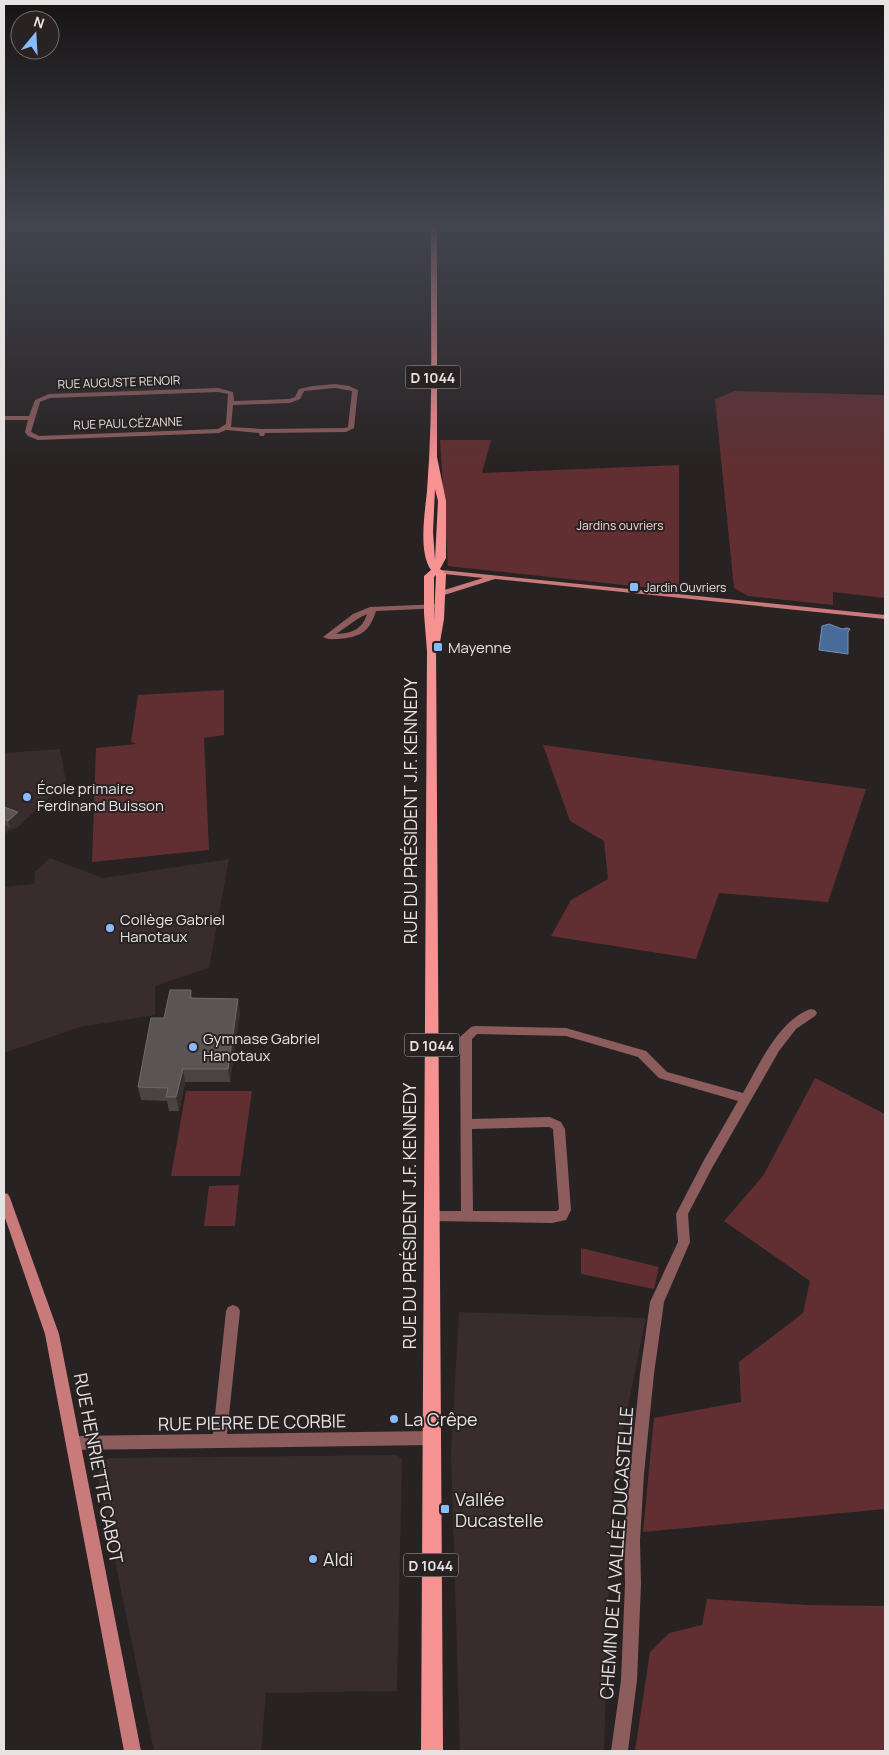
<svg xmlns="http://www.w3.org/2000/svg" width="889" height="1755" font-family="Manrope,sans-serif">
  <style>
    .built { fill: #382c2c }
    .green { fill: #612f31 }
    .water { fill: #486c9a; stroke: #7890b0 }
    .lines { fill: none; stroke-linecap: round; stroke-linejoin: round }
    .street { fill: #8d5c5c; fill-rule: evenodd }
    .secondary { fill: #c97b7b; fill-rule: evenodd }
    .primary { fill: #f79293; fill-rule: evenodd }
    .wall { fill: #494343 }
    .shaded-wall { fill: #352f2f }
    .building { fill: #5a5454; stroke: #706b6b }
    .poi-dot { fill: #88bbfc; stroke: #282222; stroke-width: 2 }
    .labels { text-anchor: middle; dominant-baseline: central; stroke-width: 4; stroke-linejoin: round; paint-order: stroke }
    .far-street-label { font-size: 12px; fill: #e7e3e3; stroke: #282222 }
    .far-park-label { font-size: 12px; fill: #fdd4d3; stroke: #282222 }
    .far-poi-label { font-size: 12px; fill: #e7e3e3; stroke: #282222; text-anchor: start }
    .shield { fill: #282222; stroke: #aea9a9; stroke-width: 1 }
    .shield-label { font-size: 14px; font-weight: bold; fill: #e7e3e3 }
    .poi-label { font-size: 15px; fill: #e7e3e3; stroke: #282222; text-anchor: start }
    .near-street-label { font-size: 18px; fill: #e7e3e3; stroke: #282222 }
    .near-poi-label { font-size: 18px; fill: #e7e3e3; stroke: #282222; text-anchor: start }
  </style>
  <rect width="100%" height="100%" fill="#282222"/>
  <path class="built" d="M60,749L66,782L17,828L9,830L4,835V753Z
    M50,858L103,878L229,859L209,968L155,986V1015L80,1027L4,1053V887L34,884L35,872Z
    M459,1312L646,1318L612,1484L604,1751H460L451,1452Z
    M397,1455L402,1459L397,1691L266,1693L261,1751H154L97,1473L108,1458Z"/>
  <path class="green" d="M735,391L885,395V598L833,592V605L748,596L734,588L715,399Z
    M440,440H491L482,473L679,465V591L448,566Z
    M224,690V735L204,738L209,850L92,862L96,748L137,744L131,742L138,695Z
    M543,745L866,789L828,902L719,893L696,959L551,936L571,900L608,879L604,841L570,821Z
    M815,1078L885,1114V1509L643,1532L654,1418L741,1402L739,1362L803,1313L810,1281L724,1221L763,1176Z
    M186,1091H252L240,1176H171Z
    M239,1185L235,1226H204L209,1186Z
    M581,1248L659,1267L654,1289L581,1274Z
    M707,1599L806,1605L885,1606V1751H635L650,1652L669,1633L702,1625Z"/>
  <path class="water" d="M829,624L842,629L847,628L850,629L848,632V654L819,650L822,626Z"/>
  <g class="lines">
    <path class="street" d="M335,384L349,386L358,390L354,428L346,432L265,433L264,436H260L259,433L226,430L219,433L38,440L28,436L25,432L28,420H4V416H29L35,400L49,394L218,388L233,392L234,401L289,399L295,397L299,389L313,386ZM335,388L352,391L348,427L345,428L262,429L231,427L233,405L290,403L300,399L304,391ZM218,392L228,394L226,424L218,429L39,436L31,432L40,402L50,398Z
      M440,604L444,606L443,608L376,611C369,633 360,637 338,639C332,639 328,640 323,637L353,614L370,607ZM367,614C362,630 352,633 336,634L359,618Z
      M811,1009L815,1010L817,1013L815,1016L796,1029L779,1051L712,1168L688,1214L690,1242L664,1302L654,1374L644,1474L640,1540L641,1584L637,1680L628,1751H611L621,1680L625,1584L624,1540L630,1474L640,1374L650,1302L678,1242L676,1214L704,1160L738,1101L659,1078L638,1057L566,1036L477,1034L472,1039V1119L550,1117L561,1122L565,1129L571,1210L566,1220L552,1223L432,1221L427,1220L426,1216L427,1212L432,1211H461L460,1037L471,1027L475,1026L566,1028L646,1051L667,1072L743,1093C758,1067 779,1019 811,1009ZM549,1127L553,1129L559,1209L557,1211H473L472,1129Z
      M233,1305L238,1307L240,1311L227,1434L431,1431L436,1433L438,1438L436,1443L431,1445L74,1450L69,1448L67,1443L69,1438L74,1436L213,1434L226,1311L228,1307Z"/>
    <path class="secondary" d="M432,569L885,615V619L495,579L441,596L437,594L438,592L483,578L435,573L431,571Z
      M4,1193L8,1194L10,1198L59,1334L141,1751H124L45,1334L4,1215Z"/>
    <path class="primary" d="M431,223H437V457L446,501V558L440,569L446,574L444,619L440,642L436,645L443,1751H421L427,651L424,614V576L431,570C418,552 425,512 427,491C434,402 430,312 431,223ZM435,489L438,501L435,560L433,532ZM436,575L434,620V577Z"/>
  </g>
  <path class="wall" d="M4,807L20,819L10,828L4,825Z
    M191,990L192,998L240,1012L230,1082H185L179,1111H169L167,1101L141,1100L138,1087L164,1018Z"/>
  <path class="shaded-wall" d="M18,812L20,819L10,828L8,821Z
    M238,999L240,1012L230,1082L228,1069Z
    M183,1069L185,1082L179,1111L176,1097Z"/>
  <path class="building" d="M4,807L18,812L8,821L4,819Z
    M170,990H191L190,998L238,999L228,1069H183L176,1097H166L168,1088L138,1087L151,1018H164Z"/>
  <linearGradient id="sky" x2="0" y2="1"><stop stop-color="#161313"/><stop offset="0.48" stop-color="#42444f"/><stop offset="1" stop-color="#42444f" stop-opacity="0"/></linearGradient>
  <rect width="889" height="469" fill="url(#sky)"/>
  <g class="poi-dot">
    <rect x="629" y="582" width="10" height="10" rx="2.5"/>
    <rect x="433" y="642" width="10" height="10" rx="2.5"/>
    <circle cx="27" cy="797" r="5"/>
    <circle cx="110" cy="928" r="5"/>
    <circle cx="193" cy="1047" r="5"/>
    <circle cx="394" cy="1419" r="5"/>
    <rect x="440" y="1504" width="10" height="10" rx="2.5"/>
    <circle cx="313" cy="1559" r="5"/>
  </g>
  <g class="labels">
    <g class="far-street-label">
      <text transform="translate(119 382) rotate(-2)">RUE AUGUSTE RENOIR</text>
      <text transform="translate(128 423) rotate(-2)">RUE PAUL CÉZANNE</text>
    </g>
    <g class="far-park-label">
      <text x="620" y="525">Jardins ouvriers</text>
    </g>
    <g class="far-poi-label">
      <text x="644" y="587">Jardin Ouvriers</text>
    </g>
    <g class="shield">
      <rect x="405.5" y="365.5" width="55" height="23" rx="4"/>
      <rect x="404.5" y="1033.5" width="55" height="23" rx="4"/>
      <rect x="403.5" y="1553.5" width="55" height="23" rx="4"/>
    </g>
    <g class="shield-label">
      <text x="433" y="377">D 1044</text>
      <text x="432" y="1045">D 1044</text>
      <text x="431" y="1565">D 1044</text>
    </g>
    <g class="poi-label">
      <text x="448" y="647">Mayenne</text>
      <text x="37" y="788">École primaire<tspan x="37" dy="17">Ferdinand Buisson</tspan></text>
      <text x="120" y="919">Collège Gabriel<tspan x="120" dy="17">Hanotaux</tspan></text>
      <text x="203" y="1038">Gymnase Gabriel<tspan x="203" dy="17">Hanotaux</tspan></text>
    </g>
    <g class="near-street-label">
      <text transform="translate(410 811) rotate(-90)">RUE DU PRÉSIDENT J.F. KENNEDY</text>
      <text transform="translate(409 1216) rotate(-90)">RUE DU PRÉSIDENT J.F. KENNEDY</text>
      <text transform="translate(252 1422) rotate(-1)">RUE PIERRE DE CORBIE</text>
      <text transform="translate(99 1468) rotate(79)">RUE HENRIETTE CABOT</text>
      <text transform="translate(616 1553) rotate(-86)">CHEMIN DE LA VALLÉE DUCASTELLE</text>
    </g>
    <g class="near-poi-label">
      <text x="404" y="1419">La Crêpe</text>
      <text x="455" y="1499">Vallée<tspan x="455" dy="21">Ducastelle</tspan></text>
      <text x="323" y="1559">Aldi</text>
    </g>
  </g>
  <rect width="889" height="1755" fill="none" stroke="#e7e3e3" stroke-width="10"/>
  <g transform="translate(35 35) rotate(18)"><circle r="24" fill="#282222" stroke="#746f6f"/>
  <path d="M0-4L9 19L0 12L-9 19Z" fill="#88bbfc"/>
  <text y="-8" font-size="14" font-weight="bold" text-anchor="middle" fill="#e7e3e3">N</text>
  </g>
</svg>
